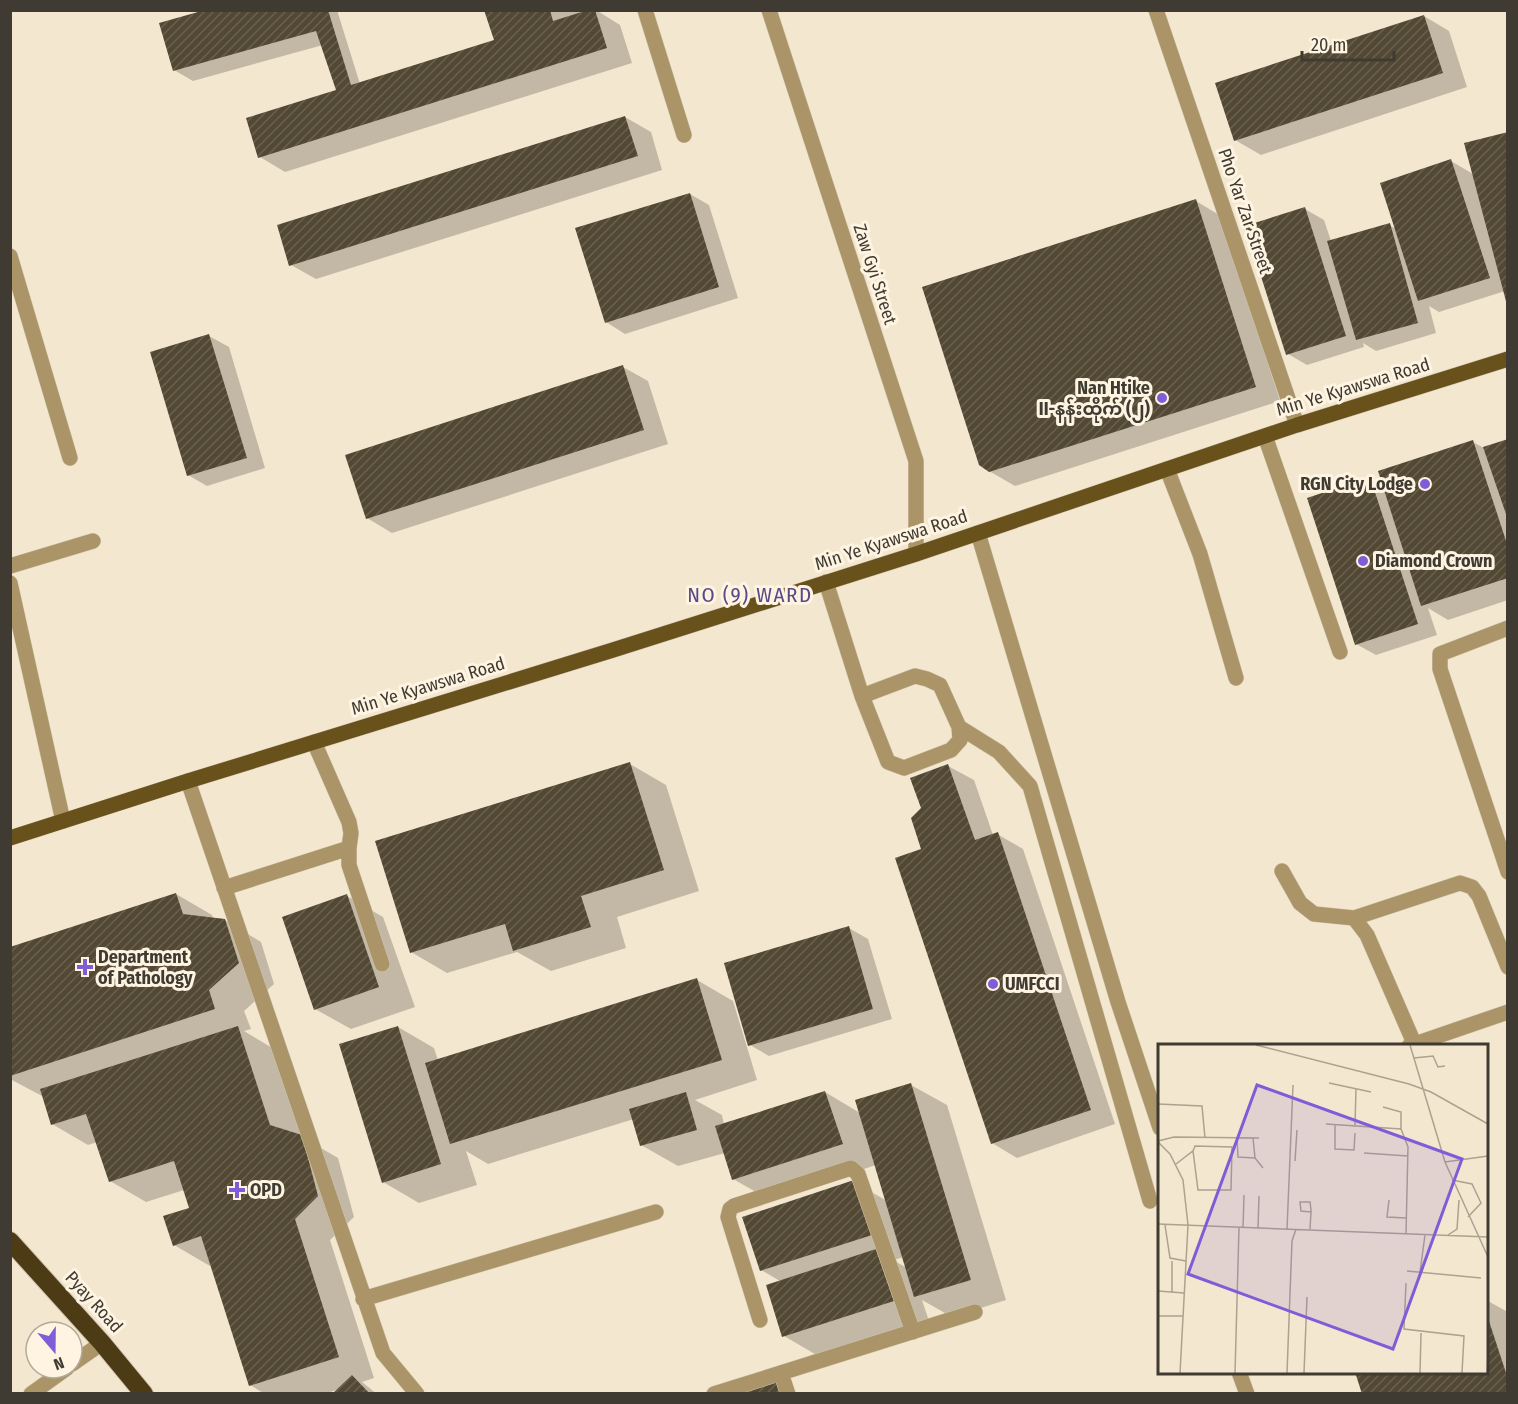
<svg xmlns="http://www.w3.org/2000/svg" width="1518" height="1404" font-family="'Fira Sans Condensed','Noto Sans Myanmar',sans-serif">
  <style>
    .shadow { fill: #0003; fill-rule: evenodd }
    .building { fill: url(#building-hatch) }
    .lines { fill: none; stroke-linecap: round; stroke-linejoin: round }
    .minor-casing { stroke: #cfc5b0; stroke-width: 16 }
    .major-casing { stroke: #cfc5b0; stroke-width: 16 }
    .highway-casing { stroke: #cfc5b0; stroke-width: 20 }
    .minor { stroke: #ab9467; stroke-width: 15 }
    .major { stroke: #69511c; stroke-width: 15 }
    .highway { stroke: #4d3b15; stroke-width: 18 }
    .poi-dot { fill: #815cd7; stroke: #fef4e1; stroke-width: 2 }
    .labels { text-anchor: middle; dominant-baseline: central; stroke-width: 6; stroke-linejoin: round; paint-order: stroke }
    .street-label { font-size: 18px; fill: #403b32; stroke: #fef4e1 }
    .poi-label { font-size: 18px; font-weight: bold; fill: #403b32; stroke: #fef4e1; text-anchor: start }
    .quarter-label { font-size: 21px; letter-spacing: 1.5px; fill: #5a4988; stroke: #fef4e1 }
    .inset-road { fill: none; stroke: #aba290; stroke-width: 1.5 }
    .view { fill: #815cd7; fill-opacity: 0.15; stroke: #815cd7; stroke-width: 3 }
    .inset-edge { fill: none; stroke: #403b32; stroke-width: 3 }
  </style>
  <defs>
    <pattern id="building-hatch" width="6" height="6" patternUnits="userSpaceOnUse" patternTransform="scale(1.5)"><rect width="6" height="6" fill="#524834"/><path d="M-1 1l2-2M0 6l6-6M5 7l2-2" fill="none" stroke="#696150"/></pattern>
  </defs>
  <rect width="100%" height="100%" fill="#f3e7cf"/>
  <path class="shadow" d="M211,10H337L360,84L496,41L486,10H596L620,25L632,63L285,172L260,157L340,90L323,45L193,81L174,70Z
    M1424,16L1449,31L1467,87L1261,155L1235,140Z
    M625,117L651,132L662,170L316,279L291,265Z
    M1451,161L1473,174L1505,291L1439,312L1429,306L1436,333L1376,351L1363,343L1364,347L1307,365L1288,354L1305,209L1324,220L1331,241L1389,225L1396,229Z
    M690,194L709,205L738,298L625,334L606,322Z
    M1196,201L1221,216L1280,401L1015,486L989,471Z
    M209,336L229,347L265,468L207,486L188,475Z
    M623,367L648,381L668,444L392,533L367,518Z
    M1508,440V600L1448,620L1428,608L1437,635L1376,655L1356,644L1370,479L1384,488L1473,442L1484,448Z
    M630,764L666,785L699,891L617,917L626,948L551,971L517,952L447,973L411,952Z
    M948,766L974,780L993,835L997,834L1023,849L1115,1124L1017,1158L992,1143L923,850Z
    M176,894L212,915L213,919L225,920L261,942L274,984L244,1011L251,1029L244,1031L274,1049L302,1137L338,1158L354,1217L330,1240L374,1378L362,1382L377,1394H334L339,1389L325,1394H265L250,1385L212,1265L210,1266L174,1245L190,1209L184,1190L146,1202L110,1181L97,1142L88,1145L52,1124L44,1097L10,1079V948Z
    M347,896L383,917L415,1007L351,1029L315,1009Z
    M849,928L868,939L892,1019L769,1056L750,1045Z
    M697,980L733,1001L757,1080L695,1100L722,1115L724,1125L825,1092L860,1113L911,1085L947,1105L1006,1300L952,1317L922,1300L929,1321L820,1357L784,1336L780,1281L761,1270L854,1182L887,1201L876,1165L770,1200L733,1179L725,1153L678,1166L641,1145L634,1119L488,1164L466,1151L477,1185L419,1203L383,1182L398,1027L434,1048L438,1060ZM904,1257L907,1268L893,1260Z
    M1486,1300L1506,1311L1508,1317V1394L1486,1372Z"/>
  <path class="building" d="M205,10H328L351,85L494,40L484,10H550L553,21L588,10H595L607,48L258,158L246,118L336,90L316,31L173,71L159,23Z
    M1424,15L1443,73L1234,141L1215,83Z
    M625,116L638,156L289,266L277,225Z
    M1508,132V305H1507L1464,143Z
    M1451,159L1490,278L1418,301L1380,183Z
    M690,193L719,287L605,323L575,228Z
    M1196,199L1256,387L989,472L979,465L922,287Z
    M1305,207L1346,336L1286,355L1245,226Z
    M1390,223L1418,323L1356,340L1327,241Z
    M209,334L247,458L187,476L150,352Z
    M623,365L644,430L366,519L345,455Z
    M1508,439V517H1507L1483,447Z
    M1473,440L1508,547V578L1421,606L1378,471Z
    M1370,477L1418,624L1355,645L1307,498Z
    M630,762L664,870L581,896L591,927L513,951L505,924L410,953L375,841Z
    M948,764L975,840L998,832L1091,1110L991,1144L895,858L921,849L911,818L921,808L910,778Z
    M176,893L183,914L225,919L239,963L209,990L215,1009L10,1076V947Z
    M347,894L379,987L314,1010L282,917Z
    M849,926L873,1009L748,1046L724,963Z
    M697,978L722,1060L450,1144L425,1063Z
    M238,1026L270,1125L302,1135L318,1196L295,1219L339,1357L249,1386L201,1236L173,1246L163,1216L189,1208L174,1161L109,1182L86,1114L51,1125L40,1089Z
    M398,1026L441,1164L382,1183L339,1044Z
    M911,1083L971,1280L914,1297L855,1100Z
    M825,1091L843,1144L732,1180L715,1126Z
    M686,1092L697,1130L640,1146L629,1109Z
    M854,1180L872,1235L760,1271L742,1217Z
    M876,1249L894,1301L782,1337L766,1285Z
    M1487,1315L1508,1379V1394H1362L1355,1372H1486Z
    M352,1375L370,1394H332Z
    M777,1378L782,1394H733Z"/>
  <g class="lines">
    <defs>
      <path id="minor" d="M645,10L684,135
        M769,10L916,461V554
        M1156,10L1297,425
        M10,256L70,458
        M1265,436L1340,652
        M1167,469L1200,554L1236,678
        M978,533L1118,1002L1160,1128
        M10,566L93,541
        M826,582L862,696L888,762L904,768L951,750L960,740L959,727L940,685L927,679L915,676L862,696
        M10,583L63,821
        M1508,628L1440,654V669L1508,872
        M959,727L999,752L1030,786L1150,1201
        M314,742L349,822L351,833L349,848
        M188,781L383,1353L417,1394
        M1282,871L1300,903L1314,914L1354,918L1367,935L1414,1043
        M224,888L349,848V865L382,964
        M1354,918L1460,883L1472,887L1479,896L1508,967
        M1409,1046L1508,1012
        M363,1299L656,1212
        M760,1320L728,1217L730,1209L734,1206L851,1168L858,1174L913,1332
        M72,1364L102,1343
        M1239,1372L1247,1394
        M781,1373L788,1394
        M31,1394L67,1368
        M714,1394L975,1312"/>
      <path id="major" d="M10,838L188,781L613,650L916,554L1297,425L1508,359"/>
      <path id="highway" d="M10,1241L102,1343L144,1394"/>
    </defs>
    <use href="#minor" class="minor-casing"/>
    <use href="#major" class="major-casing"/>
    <use href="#highway" class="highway-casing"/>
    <use href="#minor" class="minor"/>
    <use href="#major" class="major"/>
    <use href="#highway" class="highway"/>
  </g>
  <g class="poi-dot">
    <circle cx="1162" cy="398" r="6"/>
    <circle cx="1425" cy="484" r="6"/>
    <circle cx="1363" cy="561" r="6"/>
    <path d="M82 958h6v6h6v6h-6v6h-6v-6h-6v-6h6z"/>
    <circle cx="993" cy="984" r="6"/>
    <path d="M234 1181h6v6h6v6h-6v6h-6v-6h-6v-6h6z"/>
  </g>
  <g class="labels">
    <g class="street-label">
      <text transform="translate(1245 211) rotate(71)">Pho Yar Zar Street</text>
      <text transform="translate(875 274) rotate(72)">Zaw Gyi Street</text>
      <text transform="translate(1353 387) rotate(-17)">Min Ye Kyawswa Road</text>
      <text transform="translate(891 540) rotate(-18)">Min Ye Kyawswa Road</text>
      <text transform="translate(428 686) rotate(-17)">Min Ye Kyawswa Road</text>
      <text transform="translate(94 1302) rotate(48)">Pyay Road</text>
    </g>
    <g class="poi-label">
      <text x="1150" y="388" text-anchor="end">Nan Htike<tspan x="1150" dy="21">II-နန်းထိုက် (၂)</tspan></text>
      <text x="1413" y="484" text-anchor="end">RGN City Lodge</text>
      <text x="1375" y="561">Diamond Crown</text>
      <text x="98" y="957">Department<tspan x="98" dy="21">of Pathology</tspan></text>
      <text x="1005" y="984">UMFCCI</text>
      <text x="250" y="1190">OPD</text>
    </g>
    <g class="quarter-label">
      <text x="750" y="595">NO (9) WARD</text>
    </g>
  </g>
  <g transform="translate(1158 1044)">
    <rect width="330" height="330" fill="#f3e7cf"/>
    <path class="inset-road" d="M98,1L251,40L273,48L330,80M252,1L287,118L330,213M256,14L275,12L280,23L287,22M171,39L213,48M0,60L44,62L47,94M225,63L243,68V85M168,80L243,85L250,103L248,190M177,80V105L196,106L197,89M197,81L198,45M79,94L80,113L97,114M95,94L97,114L105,124M0,97L16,93L101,94M0,98L12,110L25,136L30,181M206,109L250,112M137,117L139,86M287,118L330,112M18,120L35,107L40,146H73L74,103L37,102L35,107M294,136L314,140L323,159L310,173M231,156L229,173L248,174M0,180L330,193M7,181L12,214L28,217M85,184L86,151M100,184L101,152M129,185L135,41M152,185L153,168V166L152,158H142L143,167L153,168M290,191L299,185L301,156M249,227L323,234M262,228L267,191M248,239L246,285L306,292L304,329M0,247L26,249M14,248V217M0,272H25M22,329L30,181M77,329L81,184M129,329L134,197L138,185M146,329L149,253M262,329L263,289M329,329L330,311"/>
    <path class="view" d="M99,41L304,115L235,305L30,230Z"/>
    <rect width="330" height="330" class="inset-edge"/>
  </g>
  <rect width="1518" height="1404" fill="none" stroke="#403b32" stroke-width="24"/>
  <g transform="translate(54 1350) rotate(160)"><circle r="28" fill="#fef4e1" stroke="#b2aa9b" stroke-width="1.5"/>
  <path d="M0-4.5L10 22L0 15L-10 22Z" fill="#815cd7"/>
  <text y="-9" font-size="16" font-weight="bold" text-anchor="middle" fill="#403b32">N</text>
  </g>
  <path d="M1302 51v9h92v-9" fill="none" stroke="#403b32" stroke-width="3"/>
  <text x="1311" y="51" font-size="18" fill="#403b32" stroke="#fef4e1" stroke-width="4.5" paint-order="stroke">20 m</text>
</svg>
